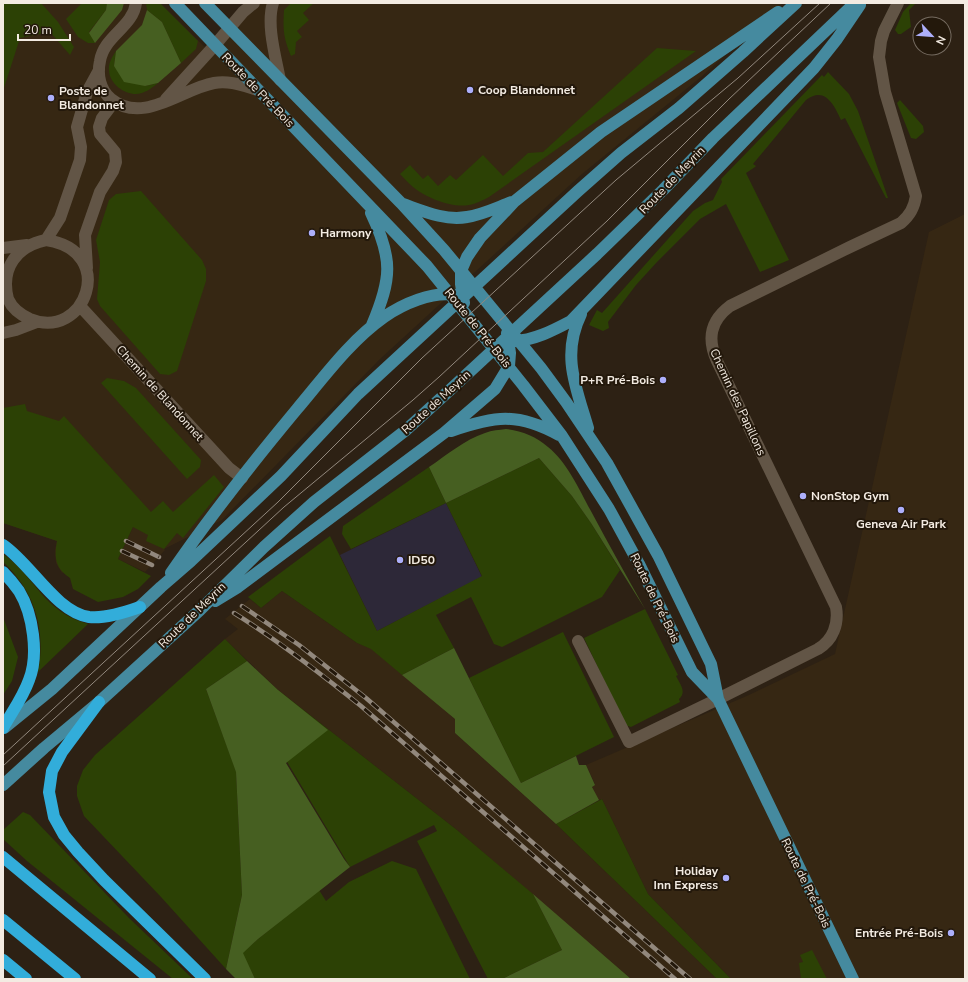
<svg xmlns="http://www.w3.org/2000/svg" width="968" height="982" font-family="'Nunito Sans',sans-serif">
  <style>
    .built { fill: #362713 }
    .industrial { fill: #2d2838 }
    .green { fill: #2c4105 }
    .forest { fill: #465f21 }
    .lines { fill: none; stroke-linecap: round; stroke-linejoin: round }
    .street { stroke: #625546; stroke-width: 12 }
    .primary { stroke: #458a9f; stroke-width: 12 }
    .highway { stroke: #32adda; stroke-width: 12 }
    .tram { stroke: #92887d; stroke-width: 1 }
    .rail-casing { stroke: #92887d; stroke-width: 4.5 }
    .rail { stroke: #23180b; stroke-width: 3; stroke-dasharray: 9; stroke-linecap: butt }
    .poi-dot { fill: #adaffb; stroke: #23180b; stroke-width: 1.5 }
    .labels { text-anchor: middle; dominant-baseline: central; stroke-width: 4; stroke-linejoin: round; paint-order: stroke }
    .street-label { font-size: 12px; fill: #f3ebe2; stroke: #23180b }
    .poi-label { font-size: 12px; font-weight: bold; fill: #f3ebe2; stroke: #23180b; text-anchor: start }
  </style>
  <rect width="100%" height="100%" fill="#2d2114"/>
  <path class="built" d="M3,3H159L208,50L258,3H783L701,77L582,174L380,359L222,520L164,549L165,550L145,572L118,559L133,527L62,573L56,563L55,550L57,541L3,523Z
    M965,214V979H731L648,894L602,799L599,800L595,794L592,786L595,784L586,765L749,695L835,654L929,232Z
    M282,591L357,643L371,648L455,719V733L556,824L717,979H631L457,830L278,690L225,639L238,629L225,619L250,599L261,608Z"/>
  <path class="industrial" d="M446,503L482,577L377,631L340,555Z"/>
  <path class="green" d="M3,3H41L58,22L74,47L70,55L50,32L20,38L3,91Z
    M82,3H107L106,10L89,32L95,43H88L78,37L66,19Z
    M146,3H160L198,41L196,49L181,63L162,22L147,10Z
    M291,3H314L303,13L309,20L297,31L302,37L296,42L295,54L291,56C283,37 283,29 284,10Z
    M911,3H916L909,10L911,27L901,34H898L895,30L903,12Z
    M657,48L696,51L489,197C483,200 476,204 469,205C452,208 426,198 413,187C408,183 404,178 400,174L410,165L423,179L428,175L438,186L450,175L456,180L483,155L503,176L528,153L543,152Z
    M116,51L114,66L145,86L158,83C152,88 144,94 136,94C124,94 110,84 109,71C108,64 112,57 116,51Z
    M828,72L849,94L858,111L888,198H886L845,118L841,120C834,105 825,86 806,100L753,164L756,166L755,167L746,173L789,260L760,272L726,204L700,219L657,262L636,285L608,322L609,328L603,331L589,325L597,310L602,313L693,211L705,203L713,200L722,182L721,179L822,75L824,77Z
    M900,100L923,126L924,132L916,139L911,138L897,103Z
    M141,191L202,260L206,269V281L177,371L169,375L160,374L100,306L97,299L100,262L96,240L109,200L116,194Z
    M107,378L124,381L136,388L201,460L200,467L187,479L101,383Z
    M25,404L27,411L59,421L64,416L151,512L163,501L173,512L214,475L224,487L183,538L177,533L164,549L146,541L148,535L133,527L118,559L151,576L138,589L123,597L98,602L73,589L70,578C55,568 54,558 57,541L3,523V408Z
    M539,458L572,496L591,523L620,570L602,597L502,647L494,644L471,597L436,615L454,648L402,675L371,649L357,643L282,591L261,608L248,597L330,536L377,631L482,576L446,503L351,549L342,534L343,526L429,467L446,503Z
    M3,554C37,578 42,611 88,624L38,672C45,638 38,602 16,576C12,571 8,566 3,562Z
    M645,609L678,675L676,676C680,684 687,692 679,699L680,702L631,727L625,725L584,638Z
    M3,617L18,657L12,681L3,695Z
    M563,632L614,737L521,783L469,678Z
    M225,639L247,661L206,689L236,771L242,895L226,969L161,897L84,816L77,796V786L83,770L95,755Z
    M278,690L457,830L533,894L562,950L502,979H488L417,841L437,831L434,825L350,867L274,740Z
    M602,799L648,894L731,979H717L556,824Z
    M23,812L30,815L129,918L193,979H173L27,861L3,839V830Z
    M392,861L416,869L470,979H255L242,953L258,939L319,890L326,901L349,882Z
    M812,950L827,979H801L799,963L803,962L800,955Z"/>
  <path class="forest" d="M107,3H124L122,10L95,43L89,33L106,10Z
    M147,10L162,22L181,63L158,83L145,86L124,82L114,66L116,51L142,25Z
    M506,429C522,431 535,436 548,447C567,462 580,491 592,513C609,545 627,577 645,609L591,523L572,496L539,458L446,503L429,467C447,455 464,440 485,433C492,430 499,430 506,429Z
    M454,648L521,783L576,756L579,765H586L595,785L592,787L599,800L556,824L455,733V719L402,675Z
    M247,661L278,690L328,730L286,763L344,859L350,867L258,939L243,953L255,979H236L226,969L242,895L236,772L206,689Z
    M533,894L631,979H502L562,950Z"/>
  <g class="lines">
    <path class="street" d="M136,3C133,27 104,36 100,61C97,75 100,90 111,99C143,125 181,89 214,83C229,80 244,86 258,90
      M273,3C266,25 276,58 280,80
      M166,99L215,45L243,12L254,3
      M46,240C119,251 85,342 30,319C21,315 12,308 8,299C0,268 17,246 46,240L60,218L80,160L81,147L77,127L87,92L99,70
      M3,248L27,245
      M87,268L85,235L100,192L113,171L116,162L115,152L100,134L99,127L102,118L114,102
      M80,306L229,468L242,478
      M3,333L16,330L37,322
      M578,641L629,742L718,699L818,649C833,640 839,624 836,607L717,361C707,339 710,321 730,306L850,247L901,223C910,215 914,208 916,196L885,92L879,57L881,41L884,31L898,3"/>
    <path class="primary" d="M175,3L427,266L523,385L562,436L609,509L639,564L692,672L718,699
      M205,3L401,203L444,250L541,368L566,402L607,463L658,555L711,664L718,699L853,979
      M403,204C423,211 445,221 467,217C482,215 498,207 512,202
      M371,213C393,259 392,278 372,325
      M464,303L461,284V271L467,257L480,238L515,201L601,132L778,12
      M581,314C561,355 576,387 588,428
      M513,341C533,341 554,330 571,321L814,68L837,39L860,5
      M451,431C494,416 517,412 559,435
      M171,573C210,516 253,462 297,409C324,377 350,341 384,317C403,304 432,291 455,295
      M215,601L238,587L444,433L495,389L509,366L510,353L507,333
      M4,728L52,689L161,587L191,561L281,476L358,394L578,191L621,153L679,108L743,52L796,3
      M3,785L44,748L99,702L200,610L264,547L314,502L406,430L451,389L597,254L663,190L713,138L855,3"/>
    <path class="highway" d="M3,545C31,564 56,612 89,617C105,619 126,612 140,607
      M3,572C9,578 14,584 19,591C33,614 39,655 29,680C23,697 12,712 3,728
      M99,702L62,752L52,771L49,792L54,817L64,835L78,852L104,880L205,979
      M3,857L150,979
      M3,920L75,979
      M3,960L26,979"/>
    <path class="tram" d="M3,755L278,502L422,358L616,180L738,78L820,3
      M3,766L284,507L413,400L439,377L607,221L729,99L831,3"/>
    <defs>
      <path id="rail" d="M126,541L159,557
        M122,551L152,565
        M242,606L299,645L366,698L690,979
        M234,613C279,641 320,673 361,706L675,979"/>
    </defs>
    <use href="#rail" class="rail-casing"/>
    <use href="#rail" class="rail"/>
  </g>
  <g class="poi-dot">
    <circle cx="470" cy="90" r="4"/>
    <circle cx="51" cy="98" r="4"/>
    <circle cx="312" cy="233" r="4"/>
    <circle cx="663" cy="380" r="4"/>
    <circle cx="803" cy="496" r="4"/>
    <circle cx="901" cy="510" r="4"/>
    <circle cx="400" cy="560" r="4"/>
    <circle cx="726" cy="878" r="4"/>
    <circle cx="951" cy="933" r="4"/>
  </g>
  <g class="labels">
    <g class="street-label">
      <text transform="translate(258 90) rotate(46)">Route de Pré-Bois</text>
      <text transform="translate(672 180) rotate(-46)">Route de Meyrin</text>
      <text transform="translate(478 328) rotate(51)">Route de Pré-Bois</text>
      <text transform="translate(160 393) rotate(48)">Chemin de Blandonnet</text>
      <text transform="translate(436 402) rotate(-42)">Route de Meyrin</text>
      <text transform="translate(738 402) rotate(65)">Chemin des Papillons</text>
      <text transform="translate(655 598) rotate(64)">Route de Pré-Bois</text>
      <text transform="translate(192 615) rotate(-44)">Route de Meyrin</text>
      <text transform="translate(806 883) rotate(64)">Route de Pré-Bois</text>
    </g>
    <g class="poi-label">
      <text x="478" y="90">Coop Blandonnet</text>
      <text x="59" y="91">Poste de<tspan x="59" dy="14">Blandonnet</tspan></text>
      <text x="320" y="233">Harmony</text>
      <text x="655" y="380" text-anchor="end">P+R Pré-Bois</text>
      <text x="811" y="496">NonStop Gym</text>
      <text x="901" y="524" text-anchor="middle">Geneva Air Park</text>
      <text x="408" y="560">ID50</text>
      <text x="718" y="871" text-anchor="end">Holiday<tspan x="718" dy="14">Inn Express</tspan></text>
      <text x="943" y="933" text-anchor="end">Entrée Pré-Bois</text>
    </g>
  </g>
  <rect width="968" height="982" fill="none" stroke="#f3ebe2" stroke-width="8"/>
  <g transform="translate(932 36) rotate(116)"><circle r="19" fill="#23180b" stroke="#766c61"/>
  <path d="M0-3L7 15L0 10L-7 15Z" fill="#adaffb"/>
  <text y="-6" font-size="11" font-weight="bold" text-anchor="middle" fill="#f3ebe2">N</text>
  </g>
  <path d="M18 34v6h52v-6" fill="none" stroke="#f3ebe2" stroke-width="2"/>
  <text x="24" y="34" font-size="12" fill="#f3ebe2" stroke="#23180b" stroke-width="3" paint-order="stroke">20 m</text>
</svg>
